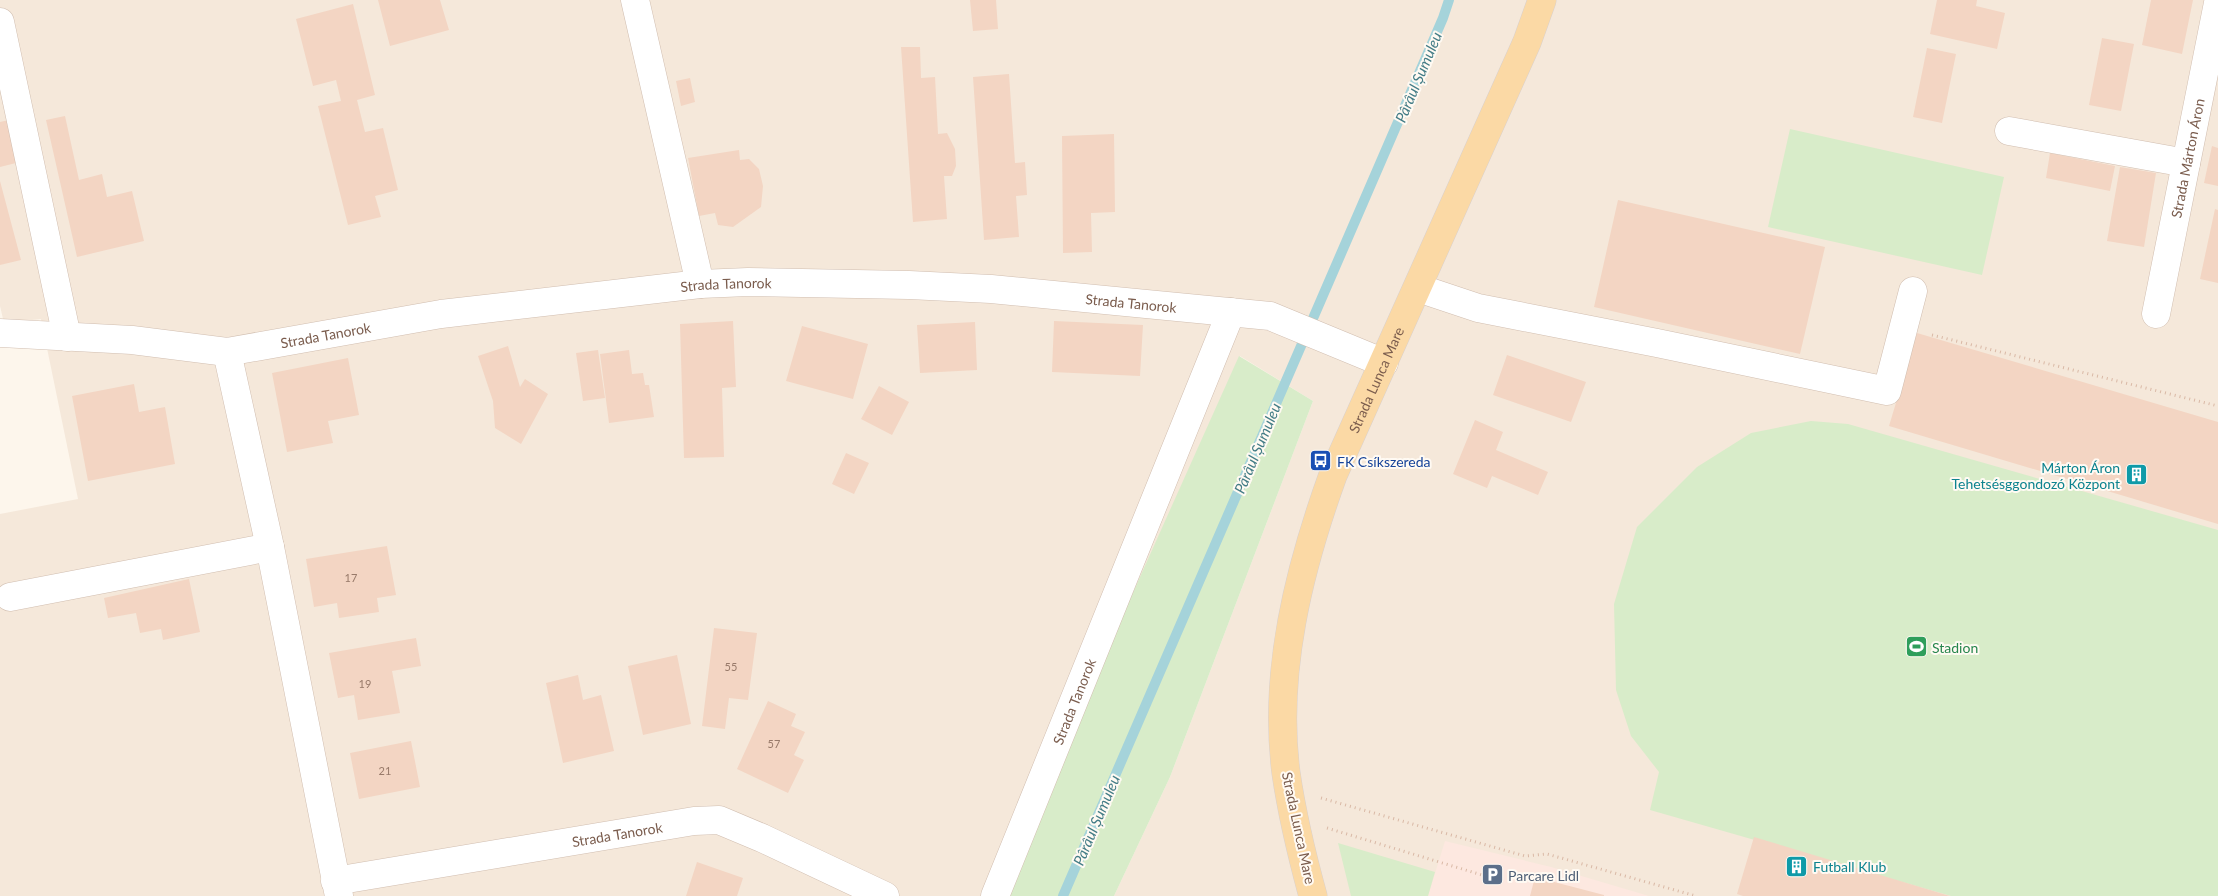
<svg xmlns="http://www.w3.org/2000/svg" width="2218" height="896" font-family="Lato,sans-serif">
  <style>
    .residential { fill: #f5e8da }
    .commercial { fill: #fde8e0 }
    .green { fill: #d8ecc9 }
    .lines { fill: none; stroke-linecap: round; stroke-linejoin: round }
    .stream { stroke: #a5d3da; stroke-width: 10 }
    .building { fill: #f3d5c3 }
    .minor-casing { stroke: #d1beb0; stroke-width: 29 }
    .major-casing { stroke: #dad1cd; stroke-width: 29 }
    .path { stroke: #d9b8a5; stroke-width: 3; stroke-dasharray: 1 4; stroke-linecap: butt }
    .minor { stroke: #fff; stroke-width: 28 }
    .major { stroke: #fbd9a5; stroke-width: 28 }
    .labels { text-anchor: middle; dominant-baseline: central; stroke-width: 4; stroke-linejoin: round; paint-order: stroke }
    .number-label { font-size: 11px; fill: #987a6a }
    .street-label { font-size: 14px; fill: #7a5c4d; stroke: #fffaf3 }
    .transit-label { font-size: 14px; fill: #164399; stroke: #fffaf3; text-anchor: start }
    .culture-label { font-size: 14px; fill: #0d838f; stroke: #fffaf3; text-anchor: end }
    .leisure-label { font-size: 14px; fill: #27864d; stroke: #fffaf3; text-anchor: start }
    .service-label { font-size: 14px; fill: #4e5e75; stroke: #fffaf3; text-anchor: start }
    .water-label { font-size: 15px; font-style: italic; fill: #437c86; stroke: #fffaf3 }
  </style>
  <rect width="100%" height="100%" fill="#fdf6ec"/>
  <path class="residential" d="M0,0H2218V896H1114L1170,777L1313,401L1240,356L997,896H0V514L78,499L41,319L4,323L0,306Z"/>
  <path class="commercial" d="M1445,841L1551,867L1649,896H1428Z"/>
  <path class="green" d="M1790,129L2004,177L1982,275L1768,227Z
    M1239,356L1313,401L1170,777L1114,896H997Z
    M1811,421L1848,424L2218,530V896H1951L1650,810L1659,772L1631,736L1616,690L1614,604L1637,527L1697,467L1751,433Z
    M1338,843L1435,872L1428,896H1351Z"/>
  <g class="lines">
    <path class="stream" d="M1063,896L1443,18L1449,0"/>
  </g>
  <path class="building" d="M378,0H440L449,30L390,46Z
    M970,0H996L998,29L973,31Z
    M1937,0H1977L1976,6L2005,13L1997,49L1930,34Z
    M2151,0H2193L2182,54L2142,45Z
    M353,4L375,95L357,100L365,132L383,128L398,190L375,196L381,217L348,225L318,106L341,101L336,80L313,86L296,19Z
    M2102,38L2134,44L2121,111L2089,105Z
    M901,47H920L921,78L935,77L938,134L947,133L955,149L956,166L952,176H944L947,219L913,222Z
    M1927,48L1956,54L1942,123L1913,117Z
    M1009,74L1015,163L1025,162L1027,195L1016,196L1019,237L984,240L973,77Z
    M690,78L695,102L681,106L676,81Z
    M65,116L79,180L102,174L107,197L132,191L144,241L77,257L46,120Z
    M13,119L24,161L0,167V122Z
    M1114,134L1115,212L1091,213L1092,252L1063,253L1062,136Z
    M2212,146L2218,148V186L2204,183Z
    M739,150L740,160L749,159L759,169L763,186L761,207L733,227L718,225L715,213L699,216L688,158Z
    M2050,153L2115,166L2110,191L2046,178Z
    M2120,167L2156,173L2144,247L2107,241Z
    M0,181L21,260L0,265Z
    M1618,200L1825,247L1800,354L1594,307Z
    M2215,209L2218,210V283L2200,279Z
    M733,321L736,387L722,388L724,457L684,458L680,324Z
    M1054,321L1143,325L1140,376L1052,372Z
    M975,322L977,370L920,373L917,325Z
    M802,326L868,344L853,399L786,381Z
    M1917,333L2218,422V524L1889,426Z
    M508,346L520,387L525,379L548,394L521,444L495,428L493,401L478,356Z
    M598,350L605,398L583,401L576,353Z
    M629,350L632,374L643,373L645,385H649L654,417L609,423L600,354Z
    M1507,355L1586,382L1571,422L1493,395Z
    M348,358L359,415L328,421L333,443L287,452L272,373Z
    M134,384L139,412L165,407L175,464L88,481L72,396Z
    M879,386L909,402L892,435L861,419Z
    M1475,420L1503,432L1496,450L1548,472L1538,495L1492,476L1487,488L1453,474Z
    M846,453L869,463L854,494L832,484Z
    M387,546L396,595L377,598L379,612L339,618L337,603L314,607L306,559Z
    M189,579L200,632L163,640L161,629L140,633L136,613L108,618L104,598Z
    M714,628L757,633L748,700L729,698L725,729L702,726Z
    M416,638L421,666L392,671L400,713L358,720L354,695L338,698L329,653Z
    M677,655L691,724L643,735L628,666Z
    M578,675L583,700L601,695L614,751L563,763L546,683Z
    M768,701L796,714L791,726L805,732L794,755L804,760L788,793L737,769Z
    M411,741L420,787L359,799L350,753Z
    M1754,837L1950,896H1743L1737,894Z
    M697,862L743,878L737,896H686Z
    M1535,877L1604,895V896H1530Z"/>
  <g class="lines">
    <defs>
      <g id="minor">
        <path d="M635,0L700,284"/>
        <path d="M0,22L67,337"/>
        <path d="M2009,131L2186,163"/>
        <path d="M1418,288L1478,308L1657,343L1887,391L1913,291"/>
        <path id="s1" d="M2156,314L2218,3"/>
        <path id="s2" d="M0,333L132,340L227,352L441,314L700,284L748,282L909,285L991,289L1270,316L1384,363"/>
        <path d="M227,352L270,547L339,896"/>
        <path d="M10,597L270,547"/>
        <path id="s3" d="M335,881L694,821L719,820L762,838L885,896"/>
        <path id="s4" d="M995,896L1231,312"/>
      </g>
      <g id="major">
        <path id="s5" d="M1313,896C1302,856 1292,814 1286,773C1273,672 1299,569 1333,475L1527,42L1542,0"/>
      </g>
    </defs>
    <use href="#minor" class="minor-casing"/>
    <use href="#major" class="major-casing"/>
    <path class="path" d="M1932,335L2218,406
      M1321,798L1525,856L1547,854L1696,896
      M1327,828L1482,875"/>
    <use href="#minor" class="minor"/>
    <use href="#major" class="major"/>
  </g>
  <defs>
    <symbol id="bus-square" viewBox="-11 -11 22 22"><rect x="-9" y="-9" width="18" height="18" rx="4" fill="#1a4fb4" stroke="#fffaf3"/><path d="M-5-6H5V4H4V6H2V4H-2V6H-4V4H-5ZM-3.5-4V0h7V-4ZM-3.5 1.2v1.5H-2V1.2ZM2 1.2v1.5H3.5V1.2Z" fill="#fff"/></symbol>
    <symbol id="building-square" viewBox="-11 -11 22 22"><rect x="-9" y="-9" width="18" height="18" rx="4" fill="#0f9aa8" stroke="#fffaf3"/><path d="M-4-6H4V6H1V3H-1V6H-4ZM-2.5-4.3h1.7v1.8h-1.7ZM.8-4.3h1.7v1.8H.8ZM-2.5-1h1.7V.8h-1.7ZM.8-1h1.7V.8H.8Z" fill="#fff"/></symbol>
    <symbol id="stadium-square" viewBox="-11 -11 22 22"><rect x="-9" y="-9" width="18" height="18" rx="4" fill="#2e9e5b" stroke="#fffaf3"/><path d="M0-5a6.5 5 0 1 0 0 10a6.5 5 0 1 0 0-10ZM-3.5-1.8h7v3.6h-7Z" fill="#fff"/></symbol>
    <symbol id="parking-square" viewBox="-11 -11 22 22"><rect x="-9" y="-9" width="18" height="18" rx="4" fill="#5c6f8a" stroke="#fffaf3"/><path d="M-3.5-5.5H1a3.5 3.5 0 0 1 0 7H-1V5.5H-3.5ZM-1-3.4V-.6H.8a1.4 1.4 0 0 0 0-2.8Z" fill="#fff"/></symbol>
  </defs>
  <g fill-rule="evenodd">
    <use href="#bus-square" x="1308" y="448" width="25" height="25"/>
    <use href="#building-square" x="2124" y="462" width="25" height="25"/>
    <use href="#stadium-square" x="1904" y="634" width="25" height="25"/>
    <use href="#building-square" x="1784" y="854" width="25" height="25"/>
    <use href="#parking-square" x="1480" y="862" width="25" height="25"/>
  </g>
  <g class="labels">
    <g class="number-label">
      <text x="351" y="577">17</text>
      <text x="731" y="666">55</text>
      <text x="365" y="683">19</text>
      <text x="774" y="743">57</text>
      <text x="385" y="770">21</text>
    </g>
    <g class="street-label">
      <text stroke="none"><textPath href="#s1" startOffset="159">Strada Márton Áron</textPath></text>
      <text stroke="none"><textPath href="#s2" startOffset="732">Strada Tanorok</textPath></text>
      <text stroke="none"><textPath href="#s2" startOffset="1138">Strada Tanorok</textPath></text>
      <text stroke="none"><textPath href="#s2" startOffset="328">Strada Tanorok</textPath></text>
      <text stroke="none"><textPath href="#s5" startOffset="535">Strada Lunca Mare</textPath></text>
      <text stroke="none"><textPath href="#s4" startOffset="210">Strada Tanorok</textPath></text>
      <text transform="translate(1299 828) rotate(78)">Strada Lunca Mare</text>
      <text stroke="none"><textPath href="#s3" startOffset="286">Strada Tanorok</textPath></text>
    </g>
    <g class="transit-label">
      <text x="1337" y="461">FK Csíkszereda</text>
    </g>
    <g class="culture-label">
      <text x="2120" y="467">Márton Áron<tspan x="2120" dy="16">Tehetsésggondozó Központ</tspan></text>
      <text x="1813" y="866" text-anchor="start">Futball Klub</text>
    </g>
    <g class="leisure-label">
      <text x="1932" y="647">Stadion</text>
    </g>
    <g class="service-label">
      <text x="1508" y="875">Parcare Lidl</text>
    </g>
    <g class="water-label">
      <text transform="translate(1418 77) rotate(-67)">Pârâul Șumuleu</text>
      <text transform="translate(1257 448) rotate(-67)">Pârâul Șumuleu</text>
      <text transform="translate(1096 820) rotate(-67)">Pârâul Șumuleu</text>
    </g>
  </g>
</svg>
